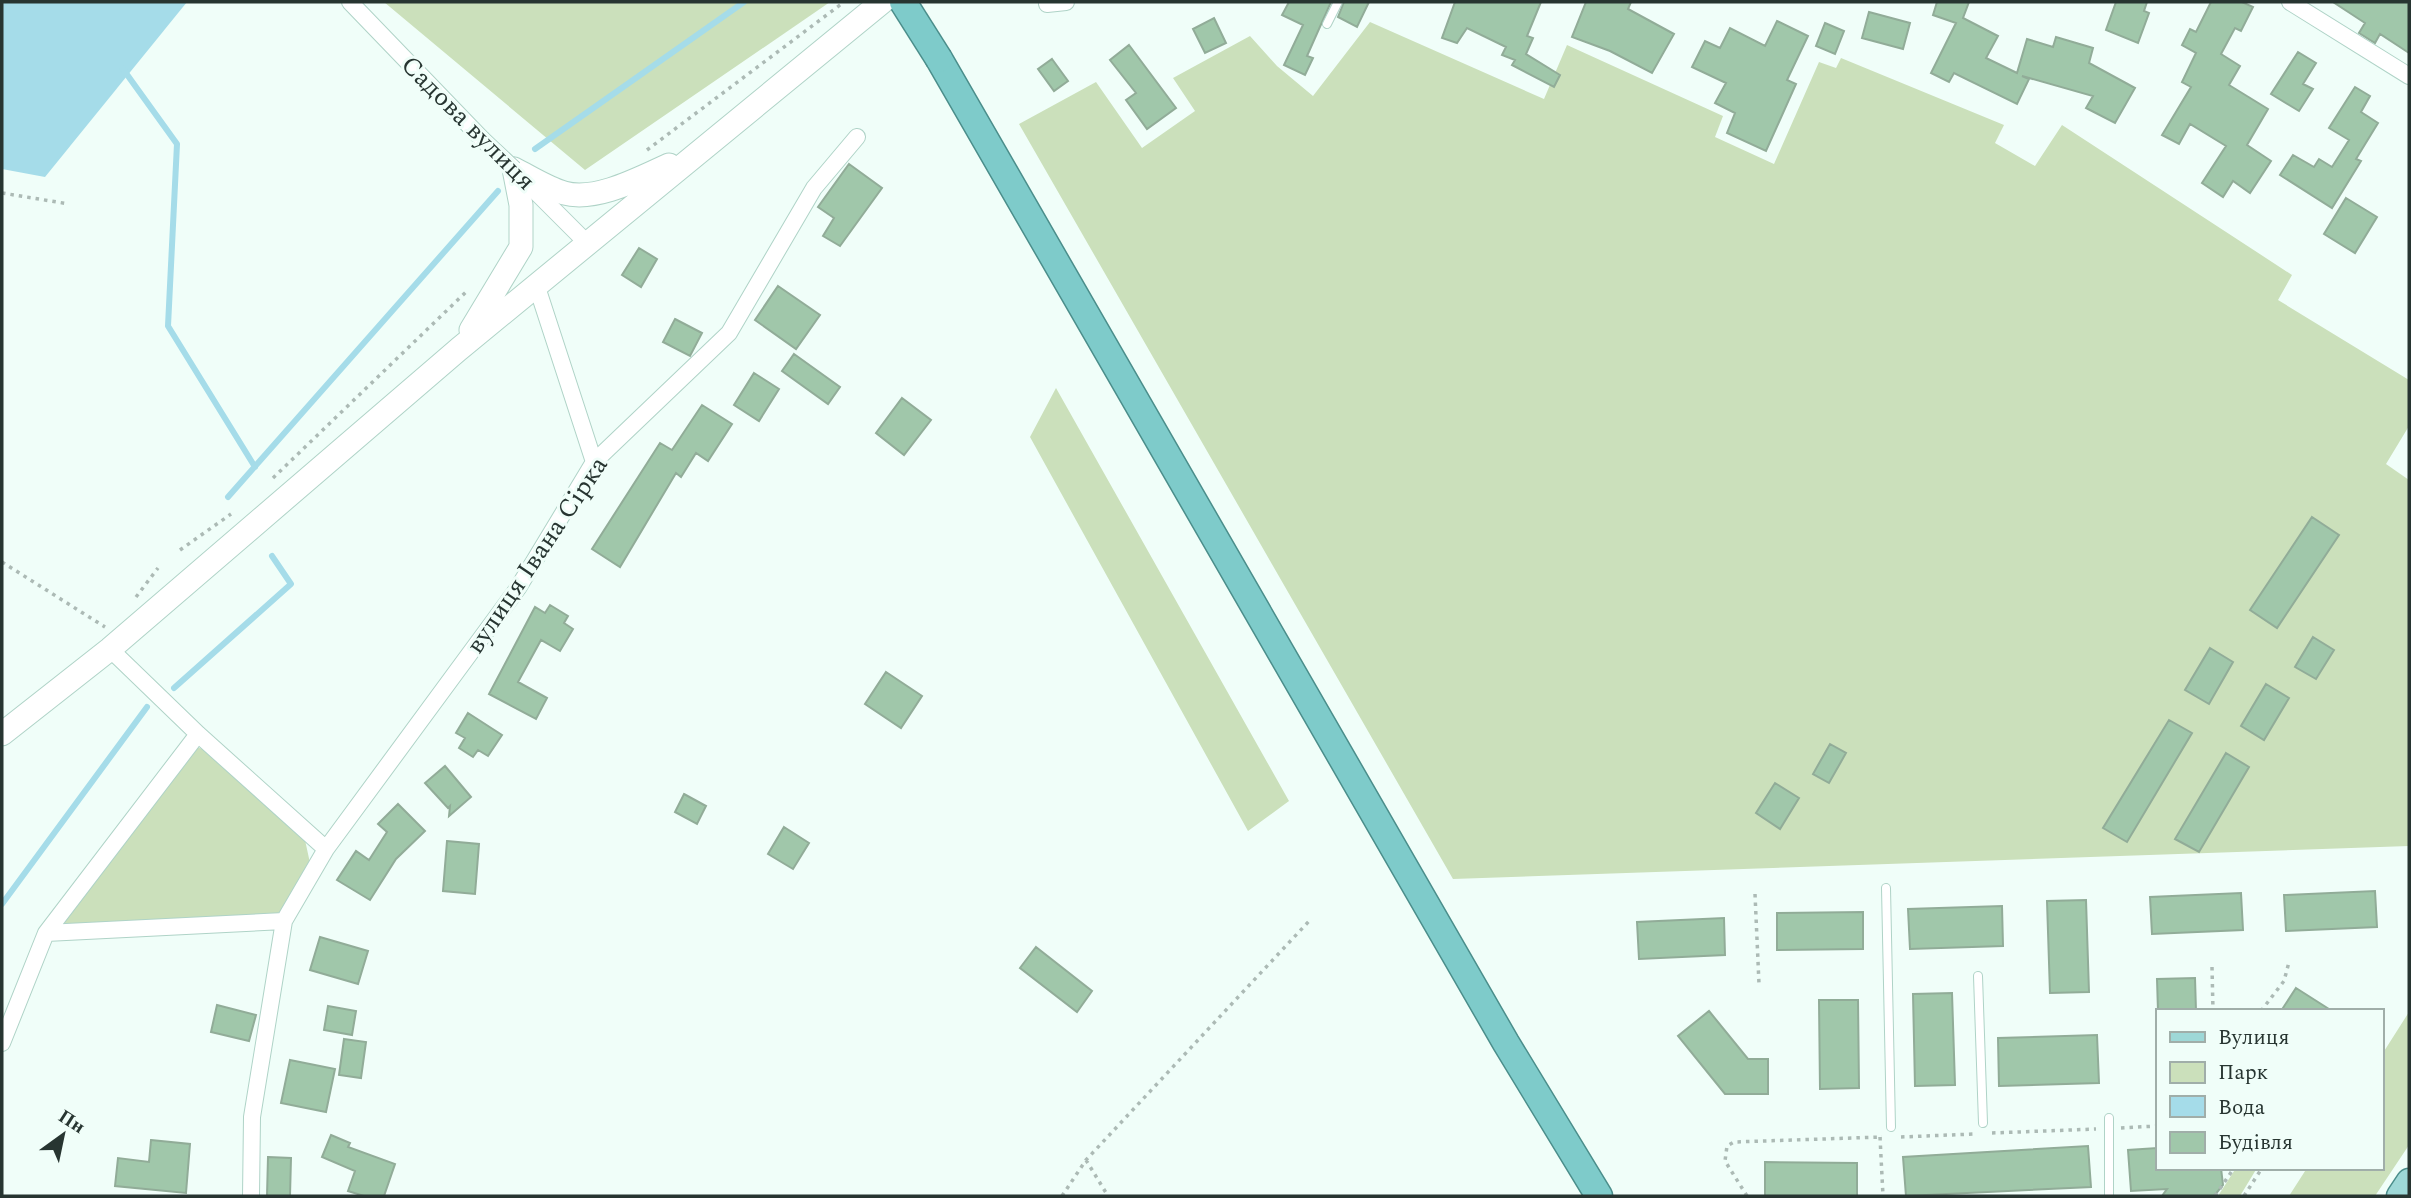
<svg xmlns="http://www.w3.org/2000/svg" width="2411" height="1198" font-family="Spectral,serif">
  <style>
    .green { fill: #cbe0bb }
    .water { fill: #a5dce9 }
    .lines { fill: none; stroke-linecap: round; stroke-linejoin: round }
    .stream { stroke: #a5dce9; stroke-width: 6 }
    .building { fill: #a0c7aa; stroke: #91ac98; stroke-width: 2 }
    .service-casing { stroke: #afd3c7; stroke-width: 10 }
    .minor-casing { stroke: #afd3c7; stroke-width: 18 }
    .secondary-casing { stroke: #afd3c7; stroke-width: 25 }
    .primary-casing { stroke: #4b8e8b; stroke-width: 27 }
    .trunk-casing { stroke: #4b8e8b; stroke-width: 29 }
    .path { stroke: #acbab5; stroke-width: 3.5; stroke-dasharray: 3.5 5; stroke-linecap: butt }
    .service { stroke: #fff; stroke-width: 8 }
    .minor { stroke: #fff; stroke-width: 16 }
    .secondary { stroke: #fff; stroke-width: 23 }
    .primary { stroke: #9ed8d7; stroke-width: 24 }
    .trunk { stroke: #7ecbca; stroke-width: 26 }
    .minor-bridge-casing { stroke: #afd3c7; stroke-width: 18; stroke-linecap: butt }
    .trunk-bridge-casing { stroke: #4b8e8b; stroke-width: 29; stroke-linecap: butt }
    .minor-bridge { stroke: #fff; stroke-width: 16 }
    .trunk-bridge { stroke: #7ecbca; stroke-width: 26 }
    .labels { text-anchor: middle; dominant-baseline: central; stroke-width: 6; stroke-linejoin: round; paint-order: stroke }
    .street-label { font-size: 26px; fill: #273531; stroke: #f0fef9 }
  </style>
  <rect width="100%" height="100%" fill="#f0fef9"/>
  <path class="green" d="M384,2H830L585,170Z
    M1370,22L1544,99L1567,45L1723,116L1715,137L1774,164L1819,62L1836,68L1841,58L2004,125L1995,143L2035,166L2062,125L2292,275L2278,300L2409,380V426L2386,464L2409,480V846L1453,879L1019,124L1096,82L1142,148L1195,111L1173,78L1250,36L1277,66L1313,96Z
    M1056,388L1289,801L1248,831L1030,437Z
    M196,747L213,752L305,840L310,863L284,910L260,921L67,928L59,920Z
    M2409,1012V1145L2375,1196H2289L2307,1168H2381V1056Z
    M2236,1168H2257L2240,1196H2218Z"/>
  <path class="water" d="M2,2H187L45,177L2,169Z"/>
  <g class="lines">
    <path class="stream" d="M123,69L177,144L168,326L255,467
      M535,149L744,2
      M228,497L498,191
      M174,688L291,584L272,556
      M2,904L147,707"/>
  </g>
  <path class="building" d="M1289,2H1331L1307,56L1313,58L1305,75L1284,65L1303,25L1282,15Z
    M1344,2H1369L1357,27L1338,17Z
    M1455,2H1541L1527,36L1533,38L1526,54L1560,75L1554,87L1512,65L1515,60L1502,55L1506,47L1467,28L1457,43L1442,38Z
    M1586,2H1631L1628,9L1674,34L1652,73L1610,51L1572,37Z
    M1937,2H1969L1963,18L1998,36L1986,58L2017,73L2027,39L2053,47L2056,37L2093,48L2089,63L2135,88L2115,123L2086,108L2093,96L2022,76L2029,79L2017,104L1954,73L1949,82L1931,73L1956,23L1933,15Z
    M2116,2H2147L2144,11L2149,13L2138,43L2106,30Z
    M2211,2H2242L2253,7L2241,31L2235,28L2221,54L2240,66L2229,85L2268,109L2247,145L2271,161L2250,193L2233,181L2223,197L2202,183L2226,146L2190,124L2179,144L2162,135L2191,87L2182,82L2196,53L2182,45L2190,29L2196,32Z
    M2333,2H2409V53L2380,34L2375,43L2359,33L2365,23Z
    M1869,12L1910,23L1903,49L1862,38Z
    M1214,18L1226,43L1205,53L1193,29Z
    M1777,21L1808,36L1787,80L1796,84L1766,151L1727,133L1735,113L1715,103L1726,83L1692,67L1705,41L1720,48L1730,28L1765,46Z
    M1825,23L1844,31L1835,54L1816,46Z
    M1129,45L1176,108L1147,129L1126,100L1136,93L1110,60Z
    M2298,52L2316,63L2303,84L2313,89L2299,111L2271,94Z
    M1052,59L1068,81L1054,91L1038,69Z
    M2355,87L2370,96L2361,112L2378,123L2356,159L2361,161L2332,208L2280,175L2293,155L2314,167L2319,159L2332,167L2349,140L2329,128Z
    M849,164L882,188L840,246L823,236L834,218L818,207Z
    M2346,198L2377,217L2355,253L2324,234Z
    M639,248L657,259L641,287L622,275Z
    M778,286L820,315L796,349L755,320Z
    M675,319L702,333L690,356L663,342Z
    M794,354L840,387L828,404L782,371Z
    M754,373L779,389L759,421L734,405Z
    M902,398L931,420L904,455L876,433Z
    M702,405L732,424L708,461L696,453L681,477L676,473L620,567L592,549L660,443L672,450Z
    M2312,517L2339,535L2277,628L2250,610Z
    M550,605L568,616L564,623L573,629L560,651L541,640L518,682L547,698L536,719L489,694L535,607L545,613Z
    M2313,637L2334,650L2316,679L2295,667Z
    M2210,648L2233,662L2209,704L2185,690Z
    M886,672L922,696L901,728L865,704Z
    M2266,684L2289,698L2264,740L2241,726Z
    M468,713L502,735L488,756L478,750L473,757L459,748L465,738L456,733Z
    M2169,720L2192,733L2127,842L2103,828Z
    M1830,744L1846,753L1829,783L1813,774Z
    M2226,753L2249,767L2199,852L2175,839Z
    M445,766L471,797L449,816L450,806L448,808L425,783Z
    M1775,783L1799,798L1780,829L1756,813Z
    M684,794L706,806L697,824L675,812Z
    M398,804L425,831L396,859L370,900L337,880L356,851L369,860L387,832L378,824Z
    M784,827L809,843L793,869L768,854Z
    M447,841L479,844L475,894L443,891Z
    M2375,891L2377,927L2286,931L2284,895Z
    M2241,893L2243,930L2152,934L2150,897Z
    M2086,900L2089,992L2050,993L2047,901Z
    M2002,906L2003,946L1910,949L1908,909Z
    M1863,912V949L1777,950V913Z
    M1724,918L1725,955L1639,959L1637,922Z
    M320,937L368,951L358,984L310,970Z
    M1036,947L1092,991L1077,1012L1020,968Z
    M2195,978L2196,1011H2158L2157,979Z
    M2296,988L2332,1011H2281Z
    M1952,993L1955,1085L1915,1086L1913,994Z
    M1819,1000H1858L1859,1088L1820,1089Z
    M217,1005L256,1015L249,1041L211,1032Z
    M328,1006L356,1011L352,1035L324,1030Z
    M1709,1011L1748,1059H1768V1094H1725L1678,1036Z
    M2097,1035L2099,1083L1999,1086L1998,1038Z
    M344,1039L366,1042L361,1078L339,1075Z
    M290,1060L335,1069L326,1112L281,1103Z
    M331,1135L350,1143L348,1147L395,1164L384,1196H364L348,1191L355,1171L322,1157Z
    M151,1140L190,1144L186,1193L115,1186L118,1158L149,1162Z
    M2088,1146L2091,1187L1906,1196L1903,1157Z
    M2157,1148V1168H2221L2223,1185L2214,1196H2162L2167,1189L2131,1191L2128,1150Z
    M268,1157L291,1158L290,1196H267Z
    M1765,1162L1857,1163V1196H1765Z"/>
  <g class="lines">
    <defs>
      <path id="service" d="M1327,24L1338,2
        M1886,888L1891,1127
        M1978,976L1983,1123
        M2109,1118V1196"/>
      <path id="minor" d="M350,2L482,139
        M2290,2L2409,76
        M1047,4L1066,2
        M525,181L587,243
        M536,284L594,462
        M110,649L198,734L326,849
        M46,933L284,921
        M2,1043L46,933L198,734
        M251,1196L252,1117L284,921L326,849L518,588L594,462L729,333L814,188L857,137"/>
      <path id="secondary" d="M514,169C530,177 547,188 564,193C596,202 640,178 669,165
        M471,330L521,247V205L514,169
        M2,734L110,649L459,349L882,2"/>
      <path id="primary" d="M2399,1196L2409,1181"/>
      <path id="trunk" d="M939,59L1506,1043L1599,1196"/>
    </defs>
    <use href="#service" class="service-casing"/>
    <use href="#minor" class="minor-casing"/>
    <use href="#secondary" class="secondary-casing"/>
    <use href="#primary" class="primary-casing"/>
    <use href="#trunk" class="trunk-casing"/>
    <path class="path" d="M647,150L844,2
      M2,193L69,204
      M273,478L467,291
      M180,550L231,514
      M2,562L105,627
      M136,597L158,568
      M1755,894L1759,984
      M2212,967L2213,1011
      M2261,1011L2284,981L2289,962
      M2121,1128L2157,1126
      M1992,1133L2096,1129
      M1880,1137L1883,1196
      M1901,1137L1973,1134
      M1086,1160L1108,1196
      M1062,1196L1086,1160L1311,919
      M1747,1196L1725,1161L1727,1146L1734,1142L1882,1137
      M2215,1196L2234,1168
      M2244,1196L2262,1168"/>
    <use href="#service" class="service"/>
    <use href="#minor" class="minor"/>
    <use href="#secondary" class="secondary"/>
    <use href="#primary" class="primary"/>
    <use href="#trunk" class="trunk"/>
    <defs>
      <path id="minor-bridge" d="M482,139L514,169"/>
      <path id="trunk-bridge" d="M903,2L939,59"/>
    </defs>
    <use href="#minor-bridge" class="minor-bridge-casing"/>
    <use href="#trunk-bridge" class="trunk-bridge-casing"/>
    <use href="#minor-bridge" class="minor-bridge"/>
    <use href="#trunk-bridge" class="trunk-bridge"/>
  </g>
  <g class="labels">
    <g class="street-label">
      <text transform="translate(468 123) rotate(45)">Садова вулиця</text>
      <text transform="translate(537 555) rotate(-56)">вулиця Івана Сірка</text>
    </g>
  </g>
  <rect width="2411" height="1198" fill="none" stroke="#273531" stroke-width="7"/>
  <rect x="2156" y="1009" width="228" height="161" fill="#f0fef9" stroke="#a0aea9" stroke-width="2"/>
  <rect x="2170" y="1032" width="35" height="10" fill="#9ed8d7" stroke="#a0aea9" stroke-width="2"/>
  <text x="2218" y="1044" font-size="21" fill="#273531">Вулиця</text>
  <rect x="2170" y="1062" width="35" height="21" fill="#cbe0bb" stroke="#a0aea9" stroke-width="2"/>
  <text x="2218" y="1079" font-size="21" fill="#273531">Парк</text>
  <rect x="2170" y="1096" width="35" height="21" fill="#a5dce9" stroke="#a0aea9" stroke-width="2"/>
  <text x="2218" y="1114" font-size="21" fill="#273531">Вода</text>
  <rect x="2170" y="1132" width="35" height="21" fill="#a0c7aa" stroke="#a0aea9" stroke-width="2"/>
  <text x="2218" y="1149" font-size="21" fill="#273531">Будівля</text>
  <g transform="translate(63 1135) rotate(33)" stroke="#f0fef9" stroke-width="5" paint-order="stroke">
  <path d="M0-5L12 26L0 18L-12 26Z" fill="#273531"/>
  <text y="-10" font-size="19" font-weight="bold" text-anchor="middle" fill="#273531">Пн</text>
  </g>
</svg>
